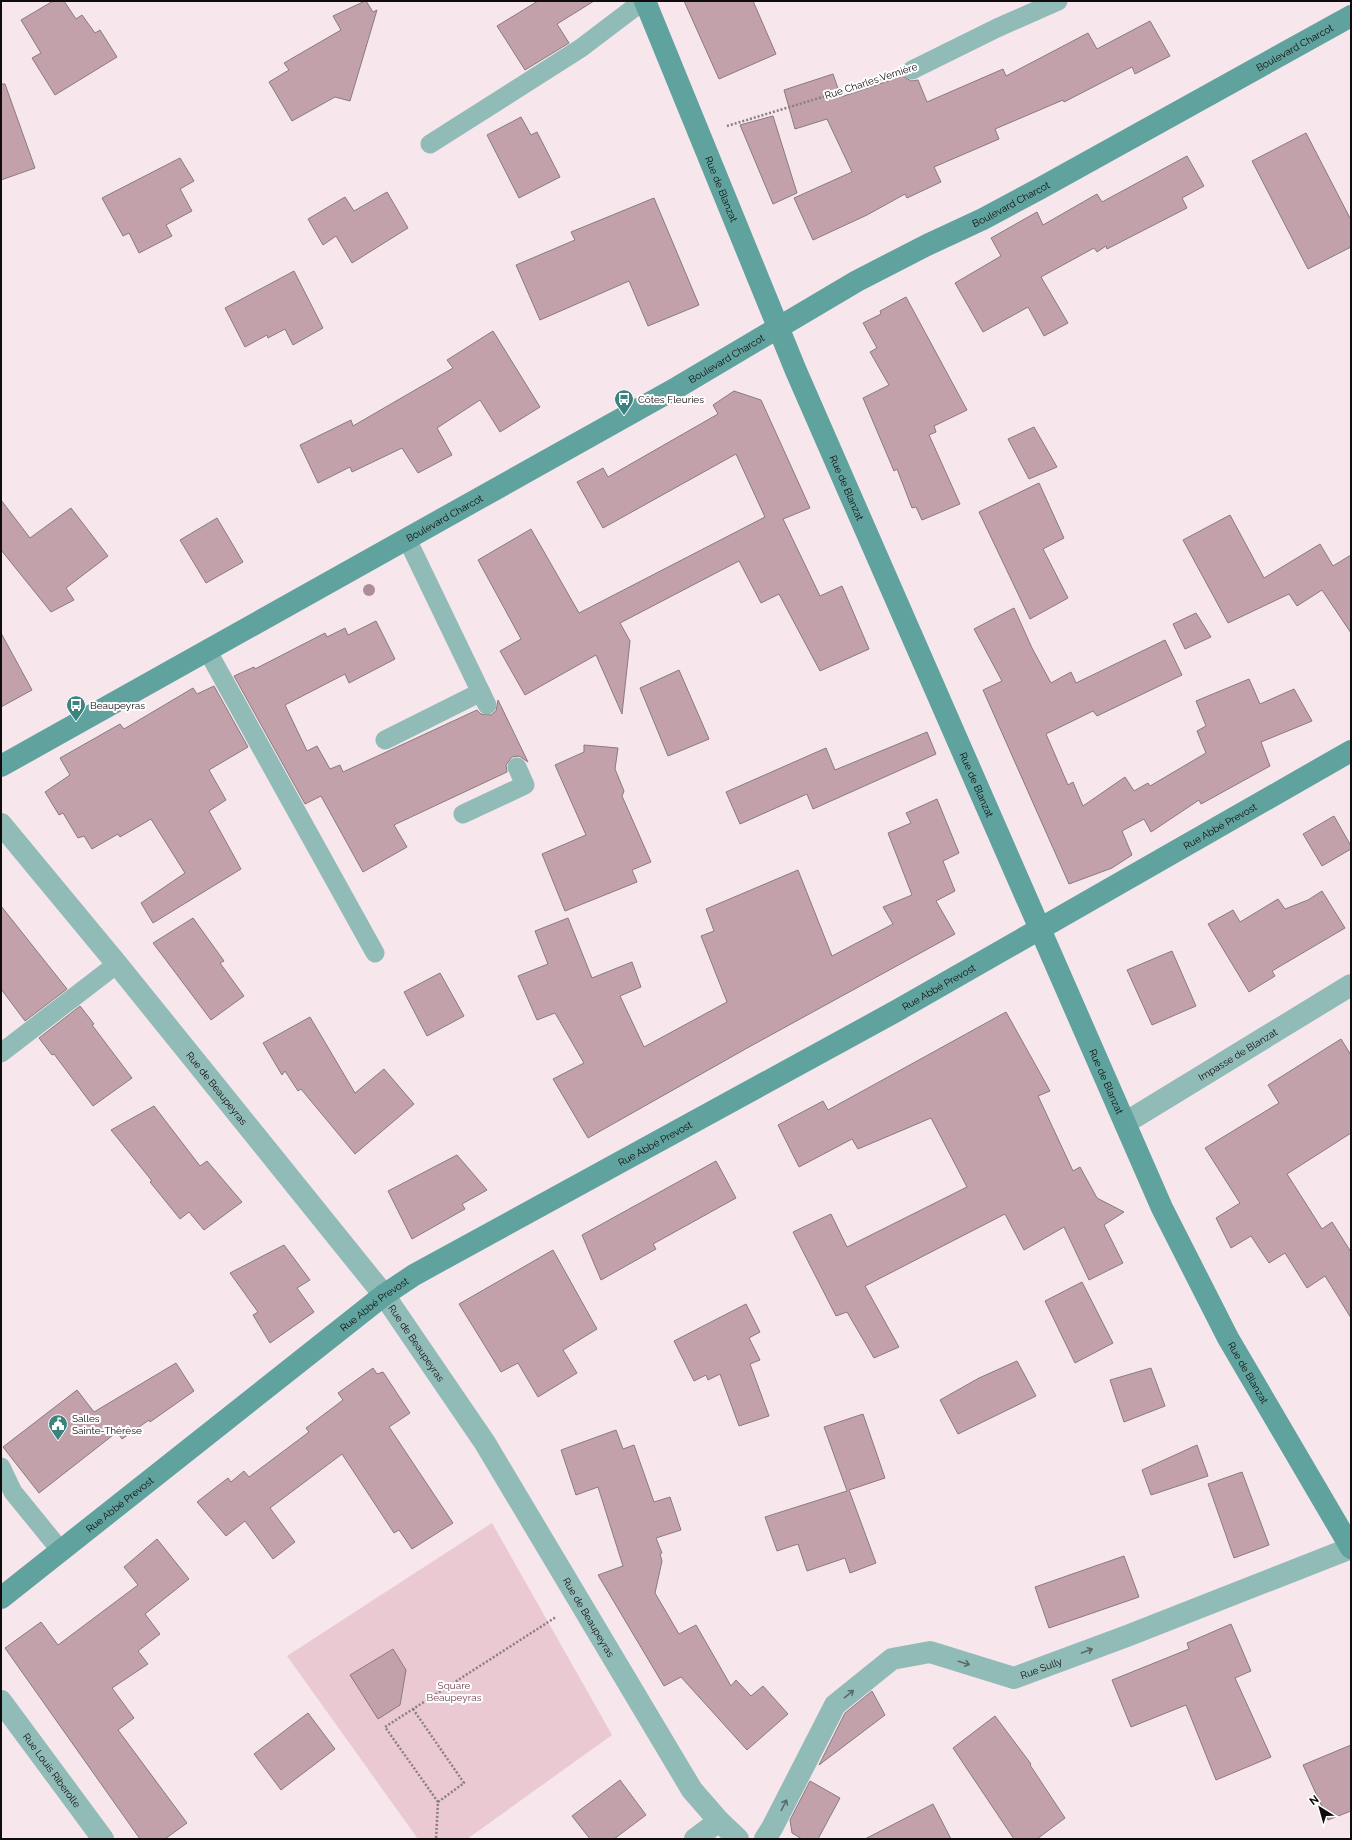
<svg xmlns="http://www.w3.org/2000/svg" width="1352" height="1840" font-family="Raleway,sans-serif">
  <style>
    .green { fill: #eac9d2 }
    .building { fill: #c2a1aa; stroke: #897b7f }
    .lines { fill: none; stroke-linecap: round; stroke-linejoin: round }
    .path { stroke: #897e81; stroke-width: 2.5; stroke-dasharray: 2 2; stroke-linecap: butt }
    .lane { stroke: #91bbb7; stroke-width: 19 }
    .street { stroke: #91bbb7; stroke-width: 22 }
    .secondary { stroke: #60a29d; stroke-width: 22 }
    .tree { fill: #af8d98 }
    .oneway { stroke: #576c6a }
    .labels { text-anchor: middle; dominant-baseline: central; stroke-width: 4; stroke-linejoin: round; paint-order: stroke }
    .street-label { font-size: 10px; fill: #100b0c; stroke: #fff }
    .poi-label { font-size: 10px; fill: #100b0c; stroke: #fff; text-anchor: start }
    .park-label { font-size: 10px; fill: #744454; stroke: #fff }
  </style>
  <rect width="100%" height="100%" fill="#f7e6eb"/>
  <path class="green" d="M492,1523L612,1735L467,1839H418L287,1656Z"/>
  <path class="building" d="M53,1H64L76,19L82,15L95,33L100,30L117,57L55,95L32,58L41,53L21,20Z
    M365,1H366L373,12L377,10L350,101L335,97L292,121L269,82L289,70L284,63L341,30L333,16Z
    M538,1H594L557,24L569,43L525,70L497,26Z
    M684,1H753L776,54L719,79Z
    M1150,21L1170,56L1135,74L1132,67L1064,102L1063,100L995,129L999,139L934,167L941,182L907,198L905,194L867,215L813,240L794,198L852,172L827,119L795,129L784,90L833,74L841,97L903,76L911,81L918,80L927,102L1003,69L1006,76L1088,33L1097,49Z
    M1,84H5L35,168L1,180Z
    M773,116L797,193L773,204L740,125Z
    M521,117L531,135L537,132L560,177L519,198L487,135Z
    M1306,133L1351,220V247L1308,269L1252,161Z
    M1187,156L1204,186L1182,198L1187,208L1107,249L1106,246L1097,252L1094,248L1041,277L1068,323L1044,336L1028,307L983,332L955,283L1001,256L991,238L1037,212L1043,225L1097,194L1102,202Z
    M180,158L194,181L180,189L192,211L166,225L172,236L139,253L129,233L123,236L102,198Z
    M387,192L408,228L352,263L336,236L323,245L308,219L345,197L354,211Z
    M654,198L699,305L648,326L629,281L540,320L516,265L575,240L571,232Z
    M294,271L323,328L293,345L285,329L268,338L267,335L245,347L225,308Z
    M906,297L967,410L934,426L936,432L929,435L960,504L922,520L916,507L912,508L897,469L894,471L863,398L889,385L870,352L877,348L863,323L881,314L880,311Z
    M493,331L540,407L500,432L480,400L437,428L452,455L418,473L402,448L352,472L350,467L318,483L300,445L351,420L353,426L453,368L447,360Z
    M734,391L761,400L810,508L783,519L820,596L842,586L869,649L820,671L779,594L761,603L739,561L620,623L630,641L622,714L596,655L525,695L500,651L521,639L478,560L531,529L579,613L765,517L736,454L603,528L577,482L603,468L608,477L718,414L713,405Z
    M1034,427L1057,467L1029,479L1008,439Z
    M1039,483L1064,538L1043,549L1068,598L1030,619L979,512Z
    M1,500L30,538L71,508L108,556L66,588L74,600L51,612L1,550Z
    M1230,515L1264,578L1320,544L1333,566L1351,555V633L1322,590L1297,606L1289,594L1228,623L1183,540Z
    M217,518L243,562L206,583L180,540Z
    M1014,608L1032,648L1051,683L1071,672L1076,683L1165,640L1182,675L1097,716L1093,711L1046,734L1068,785L1073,782L1083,806L1125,777L1134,791L1148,783L1150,786L1206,753L1197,731L1206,726L1196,701L1249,679L1260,704L1294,689L1312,721L1261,742L1270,766L1201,804L1199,800L1151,832L1144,819L1122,831L1132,855L1112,868L1069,884L983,690L1002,681L974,629Z
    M1196,613L1211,637L1185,649L1173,624Z
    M376,621L395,659L349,683L345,674L285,705L307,751L317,746L330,769L340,765L343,772L477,710L481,714L491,715L496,711L498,700L528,762L519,756L512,757L506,765L507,772L394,825L407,847L363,872L321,796L305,804L234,676L254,667L255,669L325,633L327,637L345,628L348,635Z
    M1,633L32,690L1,707Z
    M679,670L709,739L668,756L640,688Z
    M214,686L248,747L209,770L226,800L209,811L241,869L153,923L141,903L185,873L151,819L120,837L118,834L92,849L84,836L78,838L63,813L59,815L45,792L70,775L60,758L120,724L124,729L193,688L197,694Z
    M927,732L936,754L813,809L807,794L740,824L726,792L826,748L835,770Z
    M584,745L618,748L615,769L624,791L622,796L651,862L632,870L637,882L565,911L542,854L586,835L555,765L584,752Z
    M937,799L959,853L943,861L955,891L936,901L955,934L749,1047L588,1138L553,1079L584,1063L555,1013L537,1020L518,976L548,964L535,931L568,918L592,978L632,962L641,987L620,996L644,1047L727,1002L701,936L714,931L706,909L798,870L832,956L893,924L883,907L912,895L888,833L911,823L906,813Z
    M1334,816L1351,846V849L1322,866L1303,834Z
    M1322,891L1345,928L1272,971L1275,976L1249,992L1208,924L1233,910L1240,922L1278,899L1285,909L1308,900Z
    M1,906L67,989L25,1021L1,989Z
    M193,918L224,961L220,963L244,996L211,1020L153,943Z
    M1172,951L1196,1006L1152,1025L1127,970Z
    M440,973L464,1016L427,1036L404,992Z
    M80,1006L94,1024L92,1025L132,1078L93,1106L54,1054L52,1055L39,1038Z
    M1006,1012L1050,1091L1038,1096L1073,1171L1080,1167L1097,1198L1124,1212L1104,1225L1123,1263L1089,1280L1064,1227L1024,1250L1005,1214L865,1286L899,1347L874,1358L847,1312L836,1316L793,1232L831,1214L847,1247L967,1187L931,1118L858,1149L852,1139L799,1167L778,1125L823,1101L828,1110Z
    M310,1017L355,1093L384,1069L414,1104L355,1154L301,1089L298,1091L285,1071L282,1075L263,1043Z
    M1341,1039L1351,1055V1133L1287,1174L1322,1229L1332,1222L1351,1252V1318L1325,1276L1307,1288L1285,1253L1269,1263L1251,1236L1231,1248L1216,1218L1240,1203L1205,1148L1279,1103L1268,1085Z
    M154,1106L200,1166L207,1161L242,1202L204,1230L189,1212L180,1219L150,1182L152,1181L111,1130Z
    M457,1155L487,1190L462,1204L465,1209L412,1239L388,1191Z
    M716,1161L736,1198L653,1244L656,1249L601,1280L582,1235Z
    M284,1245L310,1280L297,1288L314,1312L270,1343L253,1315L258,1312L230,1273Z
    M553,1250L597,1329L563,1350L577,1373L538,1397L518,1363L501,1372L459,1304Z
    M1082,1282L1113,1343L1075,1363L1045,1301Z
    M746,1304L760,1332L749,1338L760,1360L750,1364L769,1416L739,1426L720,1374L708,1380L706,1375L694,1381L674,1341Z
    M1017,1361L1036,1396L958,1434L940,1400L979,1378Z
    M176,1363L194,1391L150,1422L149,1420L122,1439L117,1432L39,1493L3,1447L77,1390L94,1412Z
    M373,1368L377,1374L383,1372L410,1413L389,1427L453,1523L412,1549L399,1530L394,1533L342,1454L270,1508L295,1542L273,1559L245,1521L226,1536L197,1502L228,1478L231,1482L244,1471L249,1477L309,1432L306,1428L343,1400L338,1393Z
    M1151,1368L1165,1406L1124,1422L1110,1380Z
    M863,1414L885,1478L849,1490L876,1563L850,1573L845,1558L807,1571L798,1544L777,1551L765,1517L847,1491L824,1427Z
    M616,1430L623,1449L634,1445L654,1502L670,1497L681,1530L656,1538L662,1553L660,1554L662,1561L655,1593L679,1634L696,1625L731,1686L736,1680L751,1696L763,1686L788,1714L747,1750L681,1677L664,1686L598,1575L623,1566L598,1487L576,1495L561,1450Z
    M1197,1445L1208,1476L1151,1495L1142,1470Z
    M1242,1472L1269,1545L1234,1558L1208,1484Z
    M157,1539L189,1579L145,1614L160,1634L138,1651L148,1664L112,1688L134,1718L118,1730L187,1823L165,1839H140L5,1648L41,1622L58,1645L138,1585L124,1567Z
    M1124,1556L1139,1597L1049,1628L1035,1587Z
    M1231,1624L1251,1671L1235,1678L1271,1757L1216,1780L1186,1705L1131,1727L1112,1680L1189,1649L1187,1643Z
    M393,1649L406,1670L400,1705L378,1719L350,1675Z
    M872,1691L885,1715L819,1765L845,1713Z
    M308,1713L335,1749L281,1790L254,1754Z
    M995,1716L1031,1764L1030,1765L1065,1818L1037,1839H1014L953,1748Z
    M1351,1745V1811L1328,1820L1303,1765Z
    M620,1780L646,1815L614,1839H590L572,1816Z
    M810,1781L840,1798L818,1839H802L792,1833L790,1820Z
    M933,1804L951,1839H865Z"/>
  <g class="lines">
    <path class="path" d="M727,126L885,78
      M413,1709L464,1783L438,1802L436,1839
      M438,1802L385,1727L556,1617"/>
    <path class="lane" d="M912,70L997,28L1058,1
      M430,144L581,48L643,1
      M407,539L487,705
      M207,650L375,953
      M385,740L481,692
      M463,814L525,785L517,767
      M1,1053L117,964
      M1,1467L13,1492L61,1551"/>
    <g class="street">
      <path id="s1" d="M1,824L117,964L384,1295L485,1443L692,1790L719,1821L738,1839"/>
      <path id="s2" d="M1125,1123L1351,985"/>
      <path id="s3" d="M1,1701L103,1839"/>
      <path d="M695,1839L719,1821"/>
      <path id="s4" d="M765,1839L772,1828L835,1705L892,1659L930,1652L1014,1678L1127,1636L1351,1548"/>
    </g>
    <g class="secondary">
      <path id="s5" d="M645,1L796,371L1162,1208L1228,1338L1351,1548"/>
      <path id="s6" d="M1,766L678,387L857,281L927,245L983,219L1039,189L1351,16"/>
      <path id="s7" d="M1,1598L384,1295L414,1275L898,1010L1351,751"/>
    </g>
  </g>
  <circle class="tree" cx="369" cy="590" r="6"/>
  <defs><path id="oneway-shaft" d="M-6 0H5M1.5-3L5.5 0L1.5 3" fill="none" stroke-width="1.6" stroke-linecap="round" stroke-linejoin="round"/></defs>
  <g class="oneway">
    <use href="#oneway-shaft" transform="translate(1087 1651) rotate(-20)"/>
    <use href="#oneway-shaft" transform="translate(964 1663) rotate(17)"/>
    <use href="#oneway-shaft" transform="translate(849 1694) rotate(-39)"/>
    <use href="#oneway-shaft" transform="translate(784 1805) rotate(-63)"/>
  </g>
  <defs>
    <symbol id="bus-pin" viewBox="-11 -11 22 30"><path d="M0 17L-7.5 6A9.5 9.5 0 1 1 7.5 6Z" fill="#3b837e" stroke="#fff"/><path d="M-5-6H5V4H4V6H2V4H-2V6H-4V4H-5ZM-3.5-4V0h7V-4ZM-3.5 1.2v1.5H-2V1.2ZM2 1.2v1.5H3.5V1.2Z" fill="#fff"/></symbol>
    <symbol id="civic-pin" viewBox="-11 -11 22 30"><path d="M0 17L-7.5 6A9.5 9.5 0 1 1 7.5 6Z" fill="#3b837e" stroke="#fff"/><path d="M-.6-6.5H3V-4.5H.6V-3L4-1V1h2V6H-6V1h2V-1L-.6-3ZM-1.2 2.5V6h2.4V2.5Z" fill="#fff"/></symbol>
  </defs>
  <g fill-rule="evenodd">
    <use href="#bus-pin" x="613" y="388" width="22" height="30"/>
    <use href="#bus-pin" x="65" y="694" width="22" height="30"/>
    <use href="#civic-pin" x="47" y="1413" width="22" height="30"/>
  </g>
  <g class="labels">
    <g class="street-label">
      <text stroke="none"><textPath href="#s6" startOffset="1480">Boulevard Charcot</textPath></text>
      <text transform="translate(871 81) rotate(-18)">Rue Charles Vernière</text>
      <text stroke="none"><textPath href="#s5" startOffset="203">Rue de Blanzat</textPath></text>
      <text stroke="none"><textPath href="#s6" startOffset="1156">Boulevard Charcot</textPath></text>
      <text stroke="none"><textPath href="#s6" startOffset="832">Boulevard Charcot</textPath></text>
      <text stroke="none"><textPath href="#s5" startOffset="527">Rue de Blanzat</textPath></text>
      <text stroke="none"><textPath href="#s6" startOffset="508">Boulevard Charcot</textPath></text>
      <text stroke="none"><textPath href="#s5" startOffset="851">Rue de Blanzat</textPath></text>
      <text stroke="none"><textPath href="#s7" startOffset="1447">Rue Abbé Prevost</textPath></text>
      <text stroke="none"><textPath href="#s7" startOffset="1123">Rue Abbé Prevost</textPath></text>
      <text stroke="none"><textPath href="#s2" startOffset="132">Impasse de Blanzat</textPath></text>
      <text stroke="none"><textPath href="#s5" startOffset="1175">Rue de Blanzat</textPath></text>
      <text stroke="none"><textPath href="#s1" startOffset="341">Rue de Beaupeyras</textPath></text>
      <text stroke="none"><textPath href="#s7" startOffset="799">Rue Abbé Prevost</textPath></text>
      <text stroke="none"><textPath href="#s7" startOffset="475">Rue Abbé Prevost</textPath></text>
      <text stroke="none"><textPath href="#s1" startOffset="665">Rue de Beaupeyras</textPath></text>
      <text stroke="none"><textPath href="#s5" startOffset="1499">Rue de Blanzat</textPath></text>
      <text stroke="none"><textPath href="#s7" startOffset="151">Rue Abbé Prevost</textPath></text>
      <text stroke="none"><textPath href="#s1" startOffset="989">Rue de Beaupeyras</textPath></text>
      <text stroke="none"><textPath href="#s4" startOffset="380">Rue Sully</textPath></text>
      <text stroke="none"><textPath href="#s3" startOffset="86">Rue Louis Riberolle</textPath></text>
    </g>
    <g class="poi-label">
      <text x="638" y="399">Côtes Fleuries</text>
      <text x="90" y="705">Beaupeyras</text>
      <text x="72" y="1418">Salles<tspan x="72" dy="12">Sainte-Thérèse</tspan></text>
    </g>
    <g class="park-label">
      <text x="454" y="1685">Square<tspan x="454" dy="12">Beaupeyras</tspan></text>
    </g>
  </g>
  <rect width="1352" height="1840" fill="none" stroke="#100b0c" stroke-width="4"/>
  <g transform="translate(1320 1808) rotate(323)" stroke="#ffffff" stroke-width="3" paint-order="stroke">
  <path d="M0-3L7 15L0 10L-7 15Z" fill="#100b0c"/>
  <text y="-6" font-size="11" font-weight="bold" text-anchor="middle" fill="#100b0c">N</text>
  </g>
</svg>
